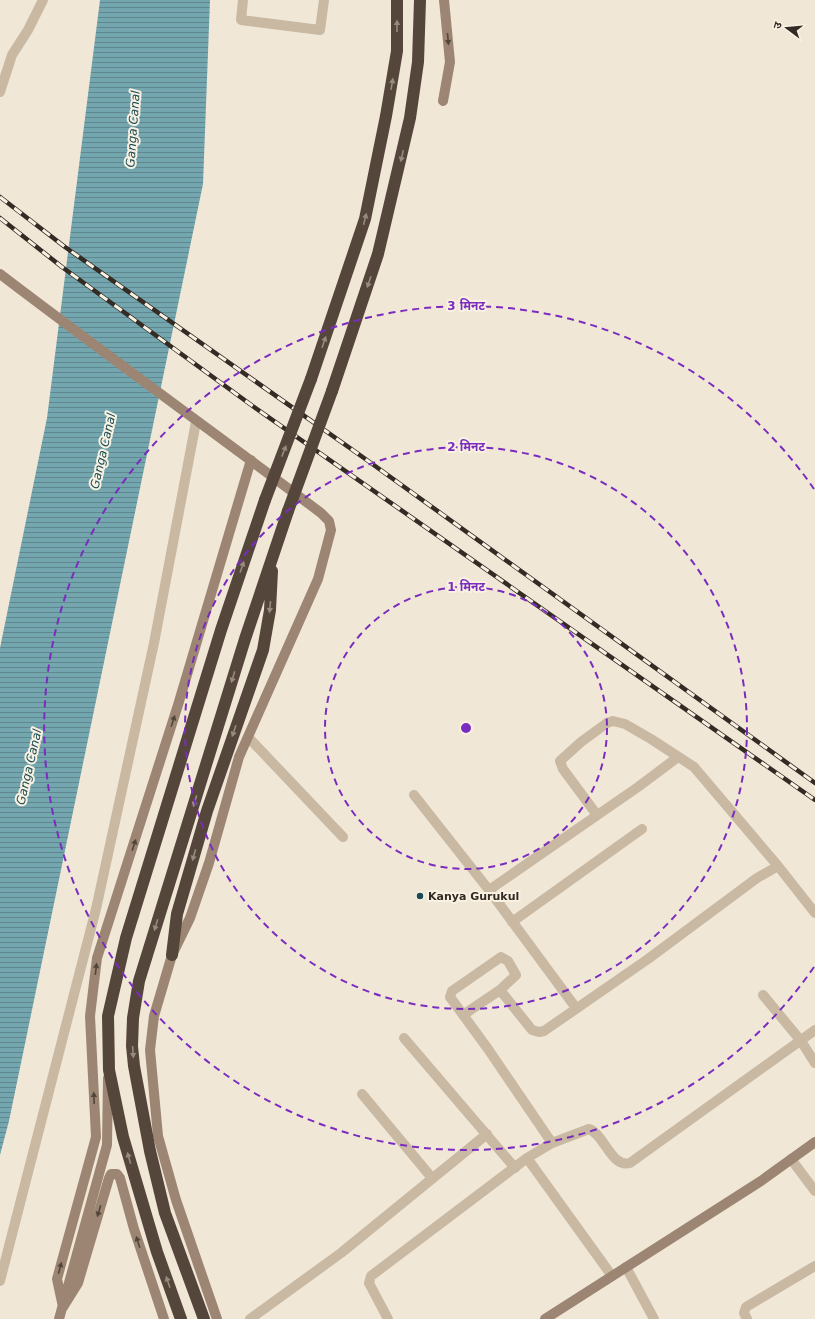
<svg xmlns="http://www.w3.org/2000/svg" width="815" height="1319" font-family="'DejaVu Sans','Noto Sans Devanagari',sans-serif">
  <style>
    .water { fill: url(#water-rules) }
    .lines { fill: none; stroke-linecap: round; stroke-linejoin: round }
    .street { stroke: #c9b8a2; stroke-width: 10 }
    .secondary { stroke: #9c8673; stroke-width: 10 }
    .highway { stroke: #55463b; stroke-width: 12 }
    .rail-casing { stroke: #332b24; stroke-width: 4.5 }
    .rail { stroke: #f9f1e2; stroke-width: 3; stroke-dasharray: 9; stroke-linecap: butt }
    .highway-bridge { stroke: #55463b; stroke-width: 12 }
    .oneway { fill: #978a7e }
    .oneway2 { fill: #52463c }
    .ring { fill: none; stroke: #7b2cbf; stroke-width: 2; stroke-dasharray: 7 5 }
    .poi-dot { fill: #194b55; stroke: #f9f1e2; stroke-width: 1.5 }
    .labels { text-anchor: middle; dominant-baseline: central; stroke-width: 4; stroke-linejoin: round; paint-order: stroke }
    .poi-label { font-size: 11px; font-weight: bold; fill: #332b24; stroke: #f9f1e2; text-anchor: start }
    .water-label { font-size: 12px; font-style: italic; fill: #194b55; stroke: #f9f1e2 }
    .centre { fill: #7b2cbf; stroke: #f9f1e2; stroke-width: 2 }
    .ring-label { font-size: 12px; text-anchor: middle; font-weight: bold; fill: #7b2cbf; stroke: #f9f1e2; stroke-width: 4; stroke-linejoin: round; paint-order: stroke }
  </style>
  <defs>
    <pattern id="water-rules" width="6" height="5" patternUnits="userSpaceOnUse"><rect width="6" height="5" fill="#74a6af"/><path d="M0 2.5h6" fill="none" stroke="#60878e"/></pattern>
  </defs>
  <rect width="100%" height="100%" fill="#f1e7d6"/>
  <path class="water" d="M100,0H210L203,184L9,1121L0,1155V648L47,418Z"/>
  <g class="lines">
    <path class="street" d="M243,0L241,20L320,30L324,0
      M0,92L12,55L28,30L43,0
      M248,737L343,837
      M414,795L489,890
      M597,815L563,769L560,761L581,742L607,723L613,721L625,724L651,739L694,767L778,866L815,913
      M512,922L642,829
      M763,995L801,1041L815,1063
      M576,1008L489,890L638,787L678,757
      M463,1015L500,990L532,1030L539,1032L544,1031L648,959L757,878L778,866
      M404,1038L515,1168
      M362,1094L432,1178
      M552,1143L589,1129C605,1135 611,1168 630,1163L815,1030
      M527,1158L612,1276
      M791,1159L815,1191
      M626,1267L654,1319
      M0,1281L96,909L154,643L196,422
      M250,1319L341,1253L487,1134
      M388,1319L369,1283L371,1276L527,1158L552,1143L488,1049L450,997L452,991L501,957L508,961L516,975L500,990
      M747,1319L744,1313L746,1307L815,1266"/>
    <path class="secondary" d="M443,101L450,62L444,0
      M0,274C106,355 215,433 321,513L329,521L331,530L318,579L239,757L209,863L190,918L172,955L154,1016L150,1050L158,1136L176,1200L217,1319
      M63,1307L57,1279L96,1137L90,1016L97,958L178,705L251,460
      M63,1307L78,1283L109,1178L111,1174H117L120,1178L134,1229L164,1319
      M59,1319L107,1145L108,1078
      M545,1319L761,1181L815,1142"/>
    <path class="highway" d="M311,379L365,219L386,116L397,51V0
      M332,391L378,254L410,118L418,62L420,0
      M172,955L177,914L207,811L263,650L270,610L272,571
      M181,1319L157,1252L123,1137L109,1070L108,1016L126,938L221,630L265,500
      M204,1319L165,1213L150,1151L134,1066L132,1046L133,1018L139,981L245,639L288,511"/>
    <defs>
      <path id="rail" d="M0,197L65,247L364,458L815,783
        M0,218L62,267L254,407L815,800"/>
    </defs>
    <use href="#rail" class="rail-casing"/>
    <use href="#rail" class="rail"/>
    <path class="highway-bridge" d="M265,500L311,379
      M288,511L332,391"/>
  </g>
  <defs><path id="oneway-solid" d="M-6-.8H1V-3.2L6.5 0L1 3.2V.8H-6Z"/></defs>
  <g class="oneway">
    <use href="#oneway-solid" transform="translate(397 26) rotate(-90)"/>
    <use href="#oneway-solid" transform="translate(392 84) rotate(-80)"/>
    <use href="#oneway-solid" transform="translate(402 156) rotate(103)"/>
    <use href="#oneway-solid" transform="translate(365 219) rotate(-76)"/>
    <use href="#oneway-solid" transform="translate(369 282) rotate(109)"/>
    <use href="#oneway-solid" transform="translate(324 342) rotate(-71)"/>
    <use href="#oneway-solid" transform="translate(284 451) rotate(-69)"/>
    <use href="#oneway-solid" transform="translate(242 567) rotate(-71)"/>
    <use href="#oneway-solid" transform="translate(270 607) rotate(95)"/>
    <use href="#oneway-solid" transform="translate(233 677) rotate(107)"/>
    <use href="#oneway-solid" transform="translate(234 731) rotate(109)"/>
    <use href="#oneway-solid" transform="translate(195 801) rotate(107)"/>
    <use href="#oneway-solid" transform="translate(194 855) rotate(106)"/>
    <use href="#oneway-solid" transform="translate(156 925) rotate(107)"/>
    <use href="#oneway-solid" transform="translate(133 1052) rotate(86)"/>
    <use href="#oneway-solid" transform="translate(129 1158) rotate(-106)"/>
    <use href="#oneway-solid" transform="translate(168 1282) rotate(-109)"/>
  </g>
  <g class="oneway2">
    <use href="#oneway-solid" transform="translate(448 39) rotate(85)"/>
    <use href="#oneway-solid" transform="translate(173 721) rotate(-72)"/>
    <use href="#oneway-solid" transform="translate(134 845) rotate(-72)"/>
    <use href="#oneway-solid" transform="translate(96 969) rotate(-83)"/>
    <use href="#oneway-solid" transform="translate(94 1098) rotate(-92)"/>
    <use href="#oneway-solid" transform="translate(99 1211) rotate(107)"/>
    <use href="#oneway-solid" transform="translate(138 1242) rotate(-108)"/>
    <use href="#oneway-solid" transform="translate(60 1268) rotate(-75)"/>
  </g>
  <g class="ring">
    <circle cx="466" cy="728" r="141"/>
    <circle cx="466" cy="728" r="281"/>
    <path d="M814 967A422 422 0 1 1 814 489"/>
  </g>
  <circle class="poi-dot" cx="420" cy="896" r="4"/>
  <g class="labels">
    <g class="poi-label">
      <text x="428" y="896">Kanya Gurukul</text>
    </g>
    <g class="water-label">
      <text transform="translate(133 129) rotate(-86)">Ganga Canal</text>
      <text transform="translate(103 451) rotate(-77)">Ganga Canal</text>
      <text transform="translate(29 767) rotate(-77)">Ganga Canal</text>
    </g>
  </g>
  <circle cx="466" cy="728" r="6" class="centre"/>
  <g class="ring-label">
    <text x="466" y="310">3 मिनट</text>
    <text x="466" y="451">2 मिनट</text>
    <text x="466" y="591">1 मिनट</text>
  </g>
  <g transform="translate(787 28) rotate(286)" stroke="#f9f1e2" stroke-width="3" paint-order="stroke">
  <path d="M0-3L7 15L0 10L-7 15Z" fill="#332b24"/>
  <text y="-6" font-size="11" font-weight="bold" text-anchor="middle" fill="#332b24">उ</text>
  </g>
</svg>
